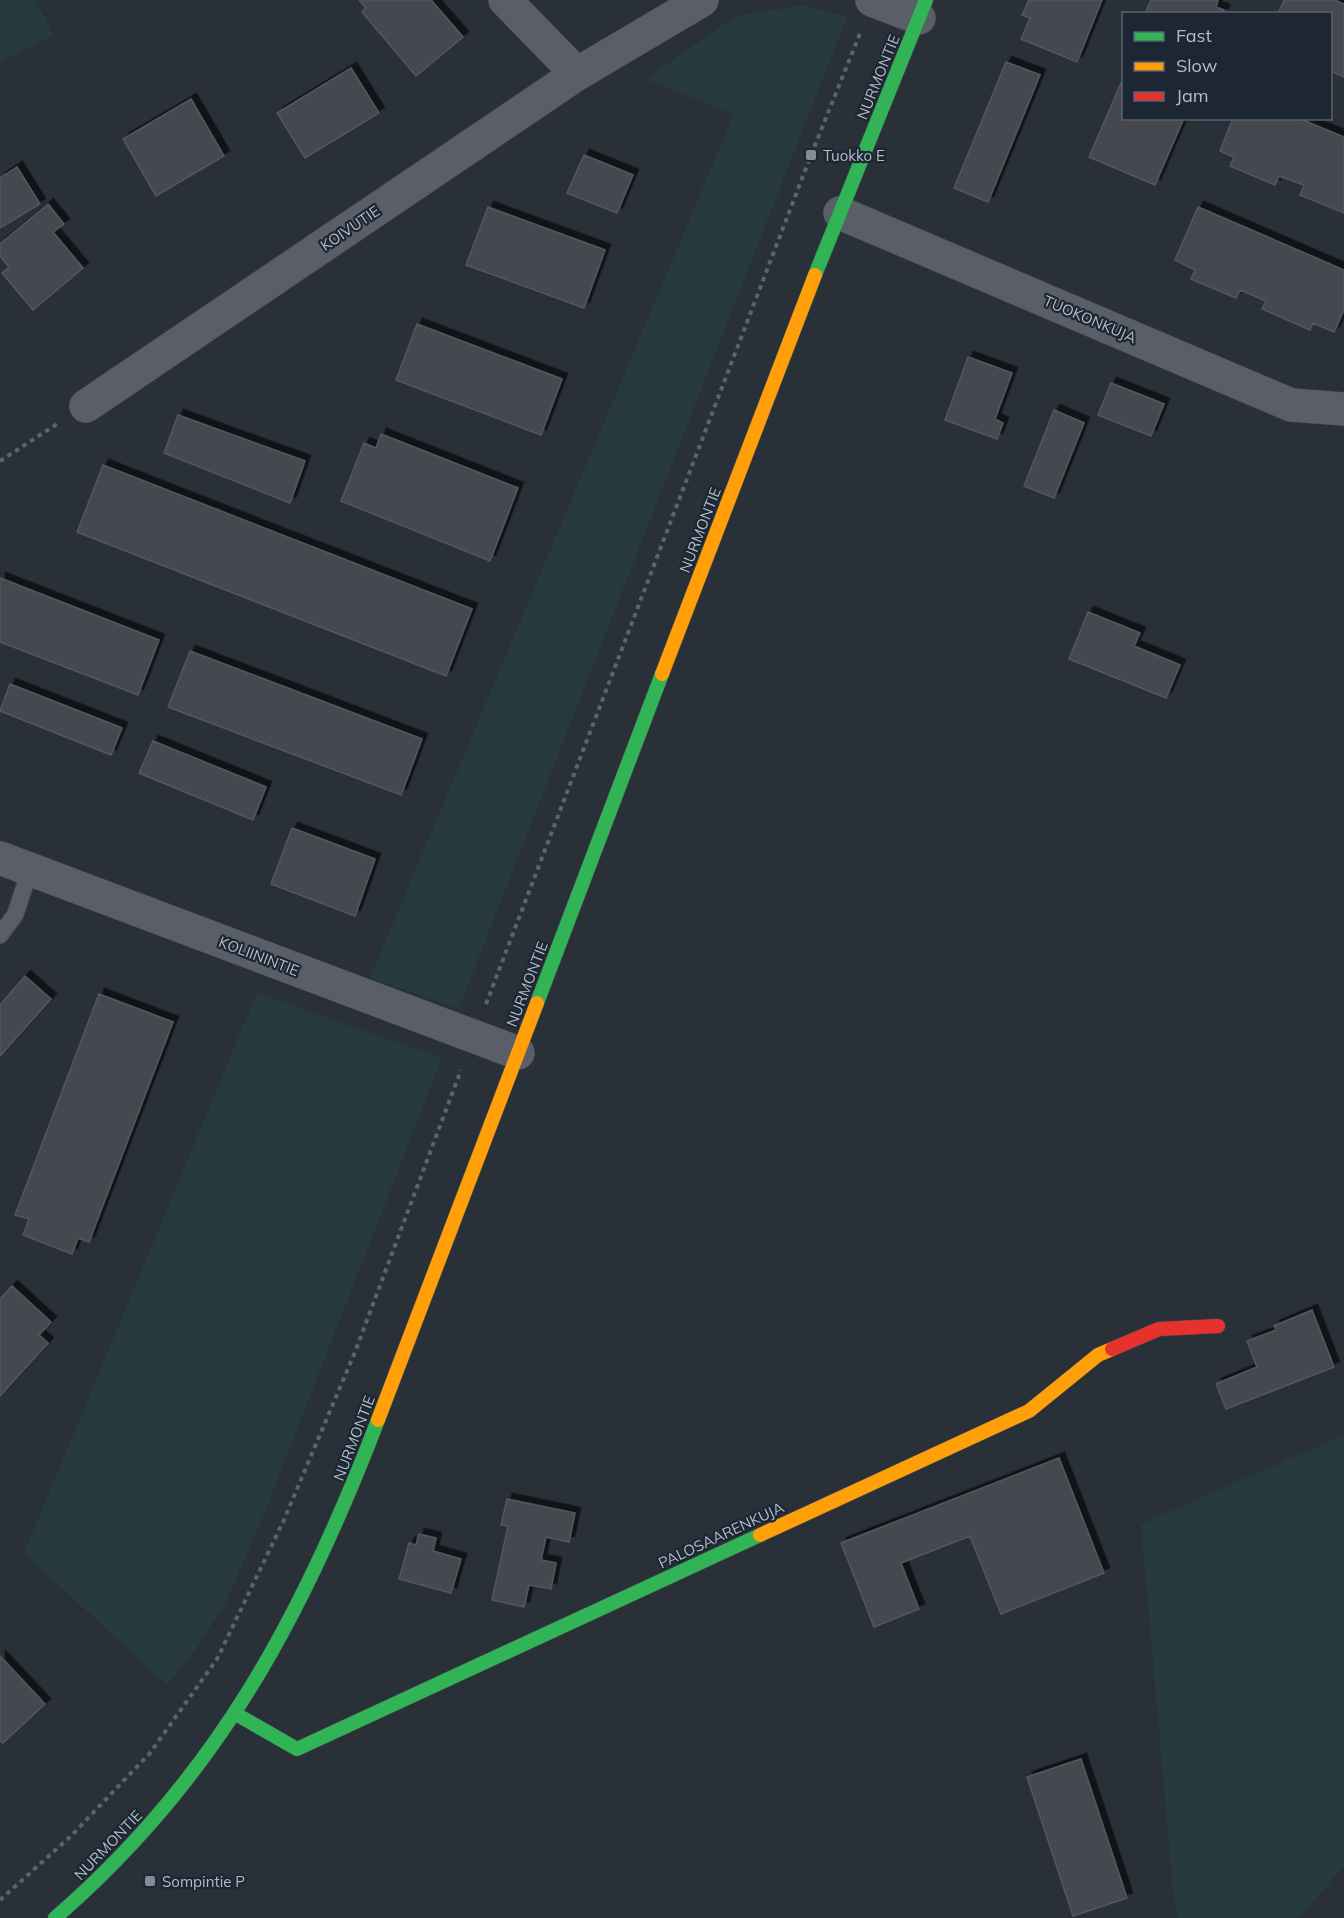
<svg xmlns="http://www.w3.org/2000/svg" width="1344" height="1918" font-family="Mulish,sans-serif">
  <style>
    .green { fill: #273a3e }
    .building { fill: #444950; stroke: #52575f; stroke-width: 1.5; filter: url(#shadow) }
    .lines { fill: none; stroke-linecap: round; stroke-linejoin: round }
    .lane-casing { stroke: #484c53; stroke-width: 18 }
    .street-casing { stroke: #484c53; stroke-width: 34 }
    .fast-casing { stroke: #484c53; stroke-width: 15 }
    .slow-casing { stroke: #484c53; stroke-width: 15 }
    .jam-casing { stroke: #484c53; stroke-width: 15 }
    .path { stroke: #5d636a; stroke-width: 4; stroke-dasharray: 4.5 4.5; stroke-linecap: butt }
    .lane { stroke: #5a5e66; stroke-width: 16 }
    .street { stroke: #5a5e66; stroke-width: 33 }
    .fast { stroke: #30b455; stroke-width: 14 }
    .slow { stroke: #ff9f0a; stroke-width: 14 }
    .jam { stroke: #e5322d; stroke-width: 14 }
    .poi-dot { fill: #848b96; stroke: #1d2633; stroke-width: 2 }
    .labels { text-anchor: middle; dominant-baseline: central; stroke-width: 4.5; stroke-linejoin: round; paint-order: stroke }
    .street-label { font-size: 15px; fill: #b4bcc9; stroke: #1d2633 }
    .poi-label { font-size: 15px; fill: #b4bcc9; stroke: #1d2633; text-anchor: start }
  </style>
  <defs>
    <filter id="shadow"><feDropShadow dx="5.5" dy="-5.5" stdDeviation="0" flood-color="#0009"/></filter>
  </defs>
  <rect width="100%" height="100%" fill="#2a3038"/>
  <path class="green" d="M0,0H35L54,35L0,62Z
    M803,5L847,17L459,1008L370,978L734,114L646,79L734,17Z
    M257,993L442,1058L259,1527L226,1602L194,1652L167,1685L24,1553Z
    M1344,1435V1866L1299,1918H1178L1173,1889L1141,1524Z"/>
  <path class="building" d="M359,0H431L463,37L416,76L362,12L366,8Z
    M1029,0H1102L1077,62L1021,39L1030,18L1022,15Z
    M1151,0H1218L1216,7L1224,10L1223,14H1145Z
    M1284,0H1335L1344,4V77L1330,71V14H1278Z
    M1006,62L1040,75L988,202L954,188Z
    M351,68L379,113L305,158L277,113Z
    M1124,76V118H1184L1155,185L1089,157Z
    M191,99L224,156L156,196L123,139Z
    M1233,118H1298L1344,137V213L1300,195L1304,185L1279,176L1275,185L1230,166L1234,157L1220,151Z
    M584,155L633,175L617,213L567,193Z
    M17,167L40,204L0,228V178Z
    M48,204L64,224L53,232L83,268L33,310L2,273L9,267L0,256V244Z
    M488,207L605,250L584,308L466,265Z
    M1198,207L1344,270V310L1334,332L1313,323L1310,330L1262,309L1266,301L1240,290L1236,298L1191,279L1195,270L1175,260Z
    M417,324L562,379L541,435L396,380Z
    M968,357L1012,373L995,419L1003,423L997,439L945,420Z
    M1111,383L1164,404L1151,436L1098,415Z
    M1054,410L1084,423L1054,498L1024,486Z
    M178,415L305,461L290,503L164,453Z
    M381,434L518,488L490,561L341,501L364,443L376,448Z
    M103,465L472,609L446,676L77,532Z
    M0,578L159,640L138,695L0,642Z
    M1088,612L1140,633L1134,646L1180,665L1166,698L1069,659Z
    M190,651L422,739L401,795L168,707Z
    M10,684L122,728L111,755L0,711Z
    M153,741L266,787L253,820L139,773Z
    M292,828L375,859L355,916L271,884Z
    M25,976L51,999L0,1056V1005Z
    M99,994L173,1022L89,1242L78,1238L72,1254L23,1235L29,1219L15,1215Z
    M12,1286L51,1322L39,1335L48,1343L0,1396V1299Z
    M1312,1310L1334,1367L1226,1409L1216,1384L1257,1367L1247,1341L1276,1330L1274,1326Z
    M1059,1458L1104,1573L1001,1614L970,1536L901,1563L919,1609L874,1627L841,1543Z
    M507,1499L575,1513L569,1542L546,1537L541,1560L556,1563L551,1589L529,1585L524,1607L492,1600L508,1526L501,1525Z
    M419,1534L436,1538L433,1551L461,1559L451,1593L399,1579L409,1543L416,1545Z
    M0,1656L45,1704L3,1743L0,1741Z
    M1081,1759L1127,1898L1073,1916L1027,1777Z"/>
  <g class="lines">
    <defs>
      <path id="lane" d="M0,935L15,915L30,870"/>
      <path id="street" d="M505,0L577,74
        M872,0L919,18
        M840,213L1291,405L1344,409
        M86,406L577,74L702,0
        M0,858L518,1053"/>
      <path id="fast" d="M815,275L926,0
        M537,1003L662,674
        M236,1714L297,1749L760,1535
        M55,1918C216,1779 303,1616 378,1420"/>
      <path id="slow" d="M662,674L815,275
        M378,1420L537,1003
        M760,1535L1029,1411L1098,1355L1112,1349"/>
      <path id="jam" d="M1112,1349L1159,1329L1218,1326"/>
    </defs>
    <use href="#lane" class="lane-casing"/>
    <use href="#street" class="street-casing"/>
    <use href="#fast" class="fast-casing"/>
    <use href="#slow" class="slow-casing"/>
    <use href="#jam" class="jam-casing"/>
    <path class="path" d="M0,461L57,424
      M486,1004L811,155L861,31
      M0,1900L71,1836L150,1753L217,1659L283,1522L355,1352L461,1070"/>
    <use href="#lane" class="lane"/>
    <use href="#street" class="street"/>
    <use href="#fast" class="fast"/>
    <use href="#slow" class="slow"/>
    <use href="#jam" class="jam"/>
  </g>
  <g class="poi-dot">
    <rect x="805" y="149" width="12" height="12" rx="3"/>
    <rect x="144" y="1875" width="12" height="12" rx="3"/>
  </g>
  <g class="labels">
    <g class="street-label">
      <text transform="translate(878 77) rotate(-68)">NURMONTIE</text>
      <text transform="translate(350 228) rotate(-34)">KOIVUTIE</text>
      <text transform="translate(1090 319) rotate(23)">TUOKONKUJA</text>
      <text transform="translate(700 530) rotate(-69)">NURMONTIE</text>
      <text transform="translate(259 956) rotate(21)">KOLIININTIE</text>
      <text transform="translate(527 984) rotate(-69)">NURMONTIE</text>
      <text transform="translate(354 1438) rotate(-69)">NURMONTIE</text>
      <text transform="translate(721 1535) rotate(-25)">PALOSAARENKUJA</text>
      <text transform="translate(108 1845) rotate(-46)">NURMONTIE</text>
    </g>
    <g class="poi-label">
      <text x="823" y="155">Tuokko E</text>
      <text x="162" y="1881">Sompintie P</text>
    </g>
  </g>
  <rect x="1122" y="12" width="210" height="108" fill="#1d2633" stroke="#59626f" stroke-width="1.5"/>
  <rect x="1134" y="32" width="30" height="9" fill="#30b455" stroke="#59626f" stroke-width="1.5"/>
  <text x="1176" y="42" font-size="18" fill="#b4bcc9">Fast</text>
  <rect x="1134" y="62" width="30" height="9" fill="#ff9f0a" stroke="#59626f" stroke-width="1.5"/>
  <text x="1176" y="72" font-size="18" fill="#b4bcc9">Slow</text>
  <rect x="1134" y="92" width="30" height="9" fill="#e5322d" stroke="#59626f" stroke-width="1.5"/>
  <text x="1176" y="102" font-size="18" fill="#b4bcc9">Jam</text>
</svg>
